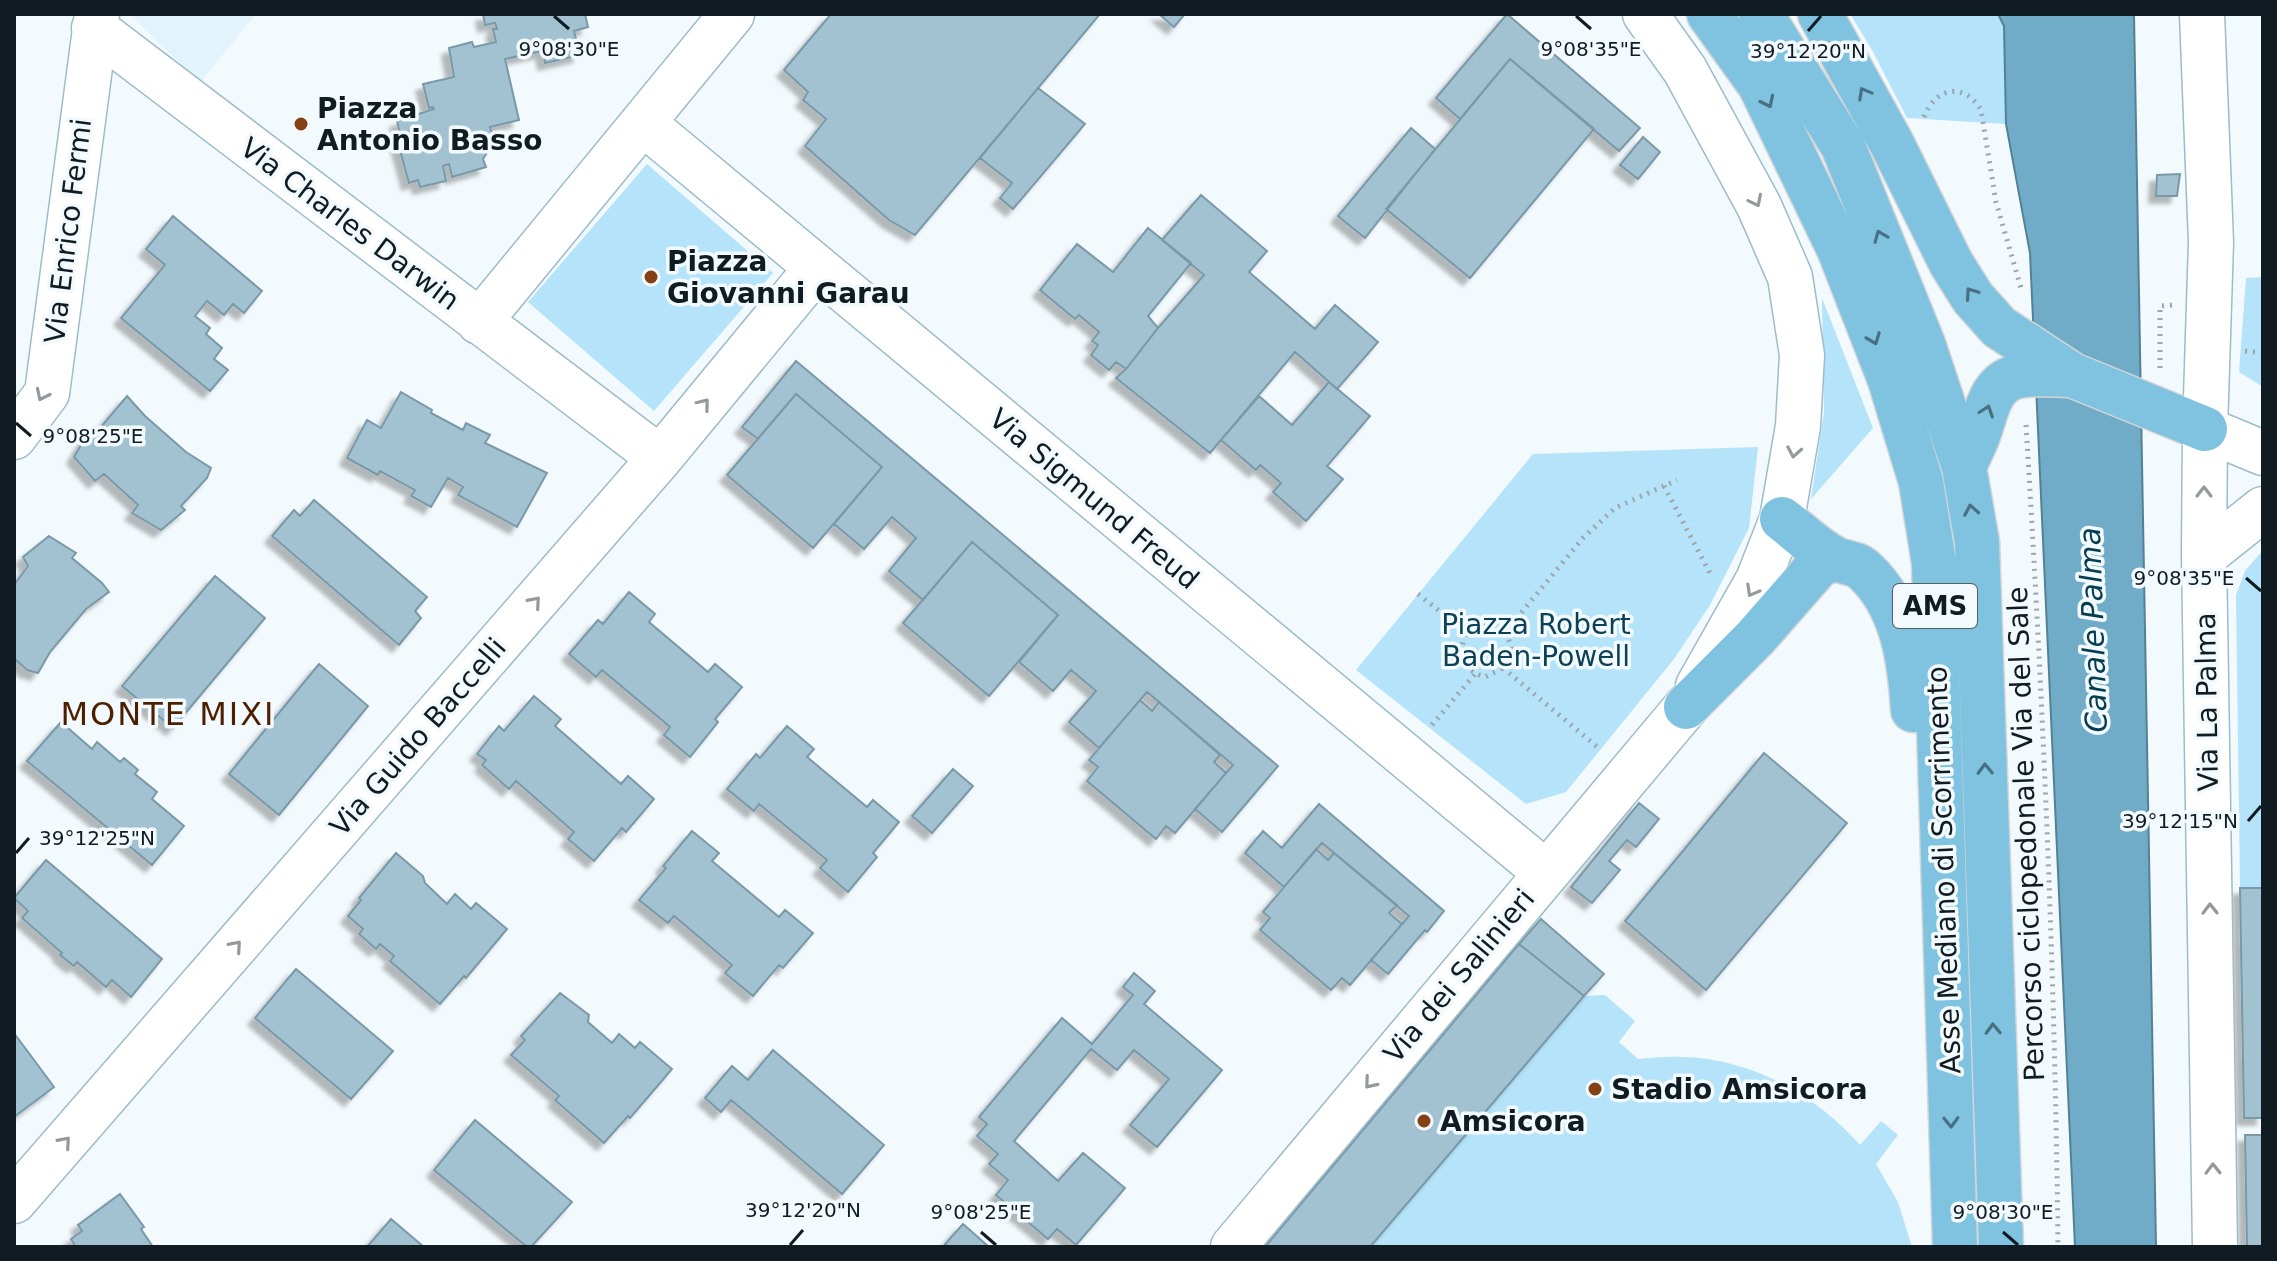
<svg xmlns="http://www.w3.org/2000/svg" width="2277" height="1261" font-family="'DejaVu Sans',sans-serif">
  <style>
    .built { fill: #e3f3fc }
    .green { fill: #b4e3fa }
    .water { fill: #70acc8; stroke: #538196; stroke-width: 2 }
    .building { fill: #a2c2d2; stroke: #7a99a8; stroke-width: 2; filter: url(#shadow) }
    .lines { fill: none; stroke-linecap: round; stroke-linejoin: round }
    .minor-casing { stroke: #9cbccb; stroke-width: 47 }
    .tertiary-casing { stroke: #9cbccb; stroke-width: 47 }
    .trunk-casing { stroke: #d4d6d7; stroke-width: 47 }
    .path { stroke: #9ca5a9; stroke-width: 5; stroke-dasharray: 2 6; stroke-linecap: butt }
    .minor { stroke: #fff; stroke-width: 44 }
    .tertiary { stroke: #fff; stroke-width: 44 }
    .trunk { stroke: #80c3e0; stroke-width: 44 }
    .oneway { stroke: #487081 }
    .oneway2 { stroke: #93999c }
    .ticks { fill: none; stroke: #101c22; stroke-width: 3 }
    .poi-dot { fill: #854116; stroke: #f3fafd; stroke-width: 3 }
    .labels { text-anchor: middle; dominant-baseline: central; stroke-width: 7; stroke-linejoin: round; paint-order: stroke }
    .shield { fill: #f3fafd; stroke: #545f64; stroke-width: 2 }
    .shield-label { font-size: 26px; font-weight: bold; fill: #101c22 }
    .poi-label { font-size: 28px; font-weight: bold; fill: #101c22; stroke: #f3fafd; text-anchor: start }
    .street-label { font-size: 28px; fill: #101c22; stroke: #f3fafd }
    .park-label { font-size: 28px; fill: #0c4155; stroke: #f3fafd }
    .water-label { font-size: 30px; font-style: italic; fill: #053c50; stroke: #f3fafd }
    .quarter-label { font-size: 32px; letter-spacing: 2px; fill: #4d1f01; stroke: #f3fafd }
    .ticks-label { font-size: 20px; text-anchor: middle; fill: #101c22; stroke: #f3fafd; stroke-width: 7; stroke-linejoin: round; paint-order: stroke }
  </style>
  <defs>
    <filter id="shadow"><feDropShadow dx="-7" dy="7" stdDeviation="2" flood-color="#0004"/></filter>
  </defs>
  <rect width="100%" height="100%" fill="#f3fafd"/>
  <path class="built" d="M129,14H256L200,83Z"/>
  <path class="green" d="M1850,14H2131L2005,39L2006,124L1907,118L1872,50Z
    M647,164L773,273L654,411L528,302Z
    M2263,277V387L2239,372L2246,278Z
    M1822,298L1873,428L1811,499L1824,412Z
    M1758,447L1749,528L1710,605L1674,659L1566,792L1526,804L1356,670L1533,454Z
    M2263,550V888H2240L2236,595L2245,571Z
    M1519,944L1584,996L1605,995L1635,1021L1619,1042L1638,1059C1652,1058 1667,1056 1682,1057C1750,1058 1816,1095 1860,1145L1881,1121L1898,1135L1876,1164L1898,1202L1912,1247H1264Z"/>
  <path class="water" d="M1998,14H2134L2156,1247H2075L2030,253L2006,124L2004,26Z"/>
  <path class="building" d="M483,14H585L588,27L574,31L580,55L545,63L543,51L505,59L519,120L490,127L494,141L483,159L486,167L452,177L449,164L443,166L446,181L420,187L418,180L409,183L398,143L402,142L397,121L434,109L433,107L429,108L423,84L454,77L449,48L472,42L474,47L496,42L493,29H497L495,23L485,25Z
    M831,14H1100L915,235L889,220L805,146L826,119L803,100L808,92L784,70Z
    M1159,14H1185L1174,27Z
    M1507,14L1640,128L1619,151L1510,59L1460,119L1436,98Z
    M1510,59L1594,129L1470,278L1386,209Z
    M1038,88L1085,124L1013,209L1000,198L1012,183L980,158Z
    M1411,128L1435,149L1365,238L1338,216Z
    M1643,137L1660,152L1638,179L1620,165Z
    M2180,174L2177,196H2156L2157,175Z
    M1201,195L1267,251L1249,272L1315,329L1335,305L1378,342L1337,389L1295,352L1210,453L1116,378L1126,369L1158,328L1204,275L1162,240Z
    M173,216L262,291L244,313L233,304L224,315L207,301L195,316L210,328L206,334L222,348L214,359L228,370L210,391L121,318L165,265L146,249Z
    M1148,228L1191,263L1148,316L1158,328L1126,369L1116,362L1109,370L1091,355L1098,345L1092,341L1099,332L1079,315L1075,319L1040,290L1077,244L1113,272Z
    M796,361L1278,766L1222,832L1195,809L1233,765L1147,692L1099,748L1069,722L1096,691L1071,670L1053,691L1019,662L1058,615L972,542L923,600L889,571L916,538L892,517L864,549L834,524L882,467L796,394L758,439L742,427Z
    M1329,382L1370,416L1327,466L1343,479L1306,521L1273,492L1281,483L1260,465L1256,470L1221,440L1259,396L1292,425Z
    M401,392L432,410L431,413L463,430L466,423L490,435L485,443L547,473L517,527L458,495L463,487L448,478L431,507L411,496L415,490L380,471L378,475L347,458L367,420L381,428Z
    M796,394L882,467L813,548L727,475Z
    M127,396L145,416L186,452L211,468L207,478L181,506L185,510L161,530L132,513L138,505L104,474L95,481L74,457L89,431L95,434Z
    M314,500L427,597L415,611L421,618L399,645L272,536L294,510L300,516Z
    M49,536L76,553L72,558L102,583L109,592L86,609L50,652L38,673L27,670L14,658V585L28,566L23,557Z
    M972,542L1058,615L989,696L903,623Z
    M215,576L265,618L173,728L122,686Z
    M629,592L655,614L649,622L708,672L715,664L742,687L715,719L718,722L690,757L664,735L670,727L602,670L596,677L569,654L598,620L603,624Z
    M319,664L368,706L279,815L229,774Z
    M534,696L561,719L555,726L621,784L628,776L654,799L626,832L622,828L594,861L568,839L574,832L516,781L509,789L482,765L486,760L477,754L499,726L504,731Z
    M1140,700L1152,711L1159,702L1220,755L1214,762L1226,773L1175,833L1166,826L1156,839L1087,781L1098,767L1089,760Z
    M61,722L92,749L97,742L120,762L124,758L138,770L135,774L157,792L152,799L184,826L152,865L27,761Z
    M787,726L814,749L807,757L867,807L873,800L899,822L873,853L877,857L848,892L820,868L827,860L759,804L754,811L727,789L756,754L760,758Z
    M1764,753L1847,823L1706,990L1625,921Z
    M953,769L973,786L932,833L912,816Z
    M1639,803L1659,819L1636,847L1627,840L1609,861L1620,870L1592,903L1571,887Z
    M1319,804L1444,911L1427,932L1425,930L1388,974L1371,960L1409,916L1322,843L1284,887L1245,853L1263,831L1282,848Z
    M692,831L719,853L712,861L779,917L785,910L813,933L783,968L779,965L753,996L725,973L732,965L674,916L668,923L639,900L666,868L663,866Z
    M1316,849L1328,860L1334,853L1397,905L1389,913L1402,924L1350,985L1342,978L1331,990L1260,930L1270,918L1263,912Z
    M396,853L423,876L425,883L447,904L455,894L471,909L476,903L507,929L466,978L464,976L440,1004L390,961L394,956L380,944L376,949L359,934L363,929L348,916L361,900L359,898Z
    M46,860L162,959L131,997L112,980L106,987L77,962L74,966L60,955L62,953L22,918L28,911L14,898Z
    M2240,888H2263V1118H2244Z
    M1541,919L1604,974L1584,996L1519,944Z
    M1519,944L1584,996L1370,1247H1265Z
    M296,969L393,1051L351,1099L255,1018Z
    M1134,973L1155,991L1144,1004L1222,1070L1157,1147L1130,1125L1169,1079L1134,1050L1117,1070L1091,1049L1014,1141L1058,1181L1083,1153L1125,1188L1076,1245L1057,1229L1048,1239L996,1195L1008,1180L989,1164L998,1154L977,1136L987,1124L979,1117L1062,1018L1092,1044L1133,995L1123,987Z
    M560,993L589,1015L588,1022L612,1043L619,1034L635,1048L640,1042L672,1069L630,1118L628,1116L604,1143L555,1100L559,1096L511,1055L525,1040L521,1036Z
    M14,1033L54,1087L14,1117Z
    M773,1050L884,1145L842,1194L731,1100L721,1112L705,1098L732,1066L748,1080Z
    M475,1120L572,1202L531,1247H527L434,1170Z
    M2245,1135H2263V1247H2247Z
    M120,1194L144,1227L141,1229L153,1247H76L71,1239L82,1231L78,1225Z
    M391,1219L424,1247H367Z
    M963,1224L989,1247H949L945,1244Z"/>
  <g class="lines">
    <defs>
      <path id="minor" d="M1645,14L1685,70L1759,206L1790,277L1802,355L1798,426L1782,519L1758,580L1698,686
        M2202,14L2211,242L2205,429
        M94,28L660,458
        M643,123L1545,872
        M479,322L732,14
        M14,437L47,393L97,14
        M14,1201L660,458L816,269"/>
      <path id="tertiary" d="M2205,555L2263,509
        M1233,1247L1686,707
        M2215,1247L2204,555L2205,429L2263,453"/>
      <path id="trunk" d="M1709,14L1760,85L1839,249L1890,380L1921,482L1934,563L1955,1247
        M1761,14L1843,146L1923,344L1964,467L1977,542L2001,1247
        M1820,14L1892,144L1951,263L1973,298L1999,327L2072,375L2205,429
        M1964,467C1968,457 1973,448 1977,438C1986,416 1988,385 2015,377C2032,372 2054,375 2072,375
        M1782,519C1798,531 1814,547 1832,557C1843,564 1855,561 1865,571C1903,606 1910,662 1913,710
        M1686,707L1755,638L1818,566L1833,558"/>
    </defs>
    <use href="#minor" class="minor-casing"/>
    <use href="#tertiary" class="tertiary-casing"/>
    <use href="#trunk" class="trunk-casing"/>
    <path class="path" d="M1924,117C1935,88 1964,81 1981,110L1996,202L2021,288
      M2245,351L2263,353
      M2160,368V306L2172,305
      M2026,425C2043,699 2055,973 2058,1247
      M1664,486L1712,577
      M1418,594L1466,632L1460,653C1467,666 1471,673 1485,677L1503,668L1512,650L1506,631C1491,624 1480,622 1466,632
      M1506,631L1583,538L1615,508L1677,480
      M1503,668L1601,750
      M1432,725L1475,674"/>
    <use href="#minor" class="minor"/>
    <use href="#tertiary" class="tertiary"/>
    <use href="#trunk" class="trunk"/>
  </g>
  <defs><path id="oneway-chevron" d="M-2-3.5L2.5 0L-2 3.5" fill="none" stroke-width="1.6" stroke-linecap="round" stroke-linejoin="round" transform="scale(2)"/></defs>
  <g class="oneway">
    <use href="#oneway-chevron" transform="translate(1864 93) rotate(-119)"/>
    <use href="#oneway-chevron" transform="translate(1768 102) rotate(64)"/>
    <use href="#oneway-chevron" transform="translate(1880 236) rotate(-112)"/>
    <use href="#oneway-chevron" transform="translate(1971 293) rotate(-125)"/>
    <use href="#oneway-chevron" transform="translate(1874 339) rotate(69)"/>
    <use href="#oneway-chevron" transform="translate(1987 411) rotate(-71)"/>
    <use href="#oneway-chevron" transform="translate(1971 510) rotate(-100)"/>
    <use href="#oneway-chevron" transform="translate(1985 769) rotate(-92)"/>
    <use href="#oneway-chevron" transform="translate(1993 1029) rotate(-92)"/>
    <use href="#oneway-chevron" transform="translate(1951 1122) rotate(88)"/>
  </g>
  <g class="oneway2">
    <use href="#oneway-chevron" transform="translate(1756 201) rotate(63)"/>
    <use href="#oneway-chevron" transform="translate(42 395) rotate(116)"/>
    <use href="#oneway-chevron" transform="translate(704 404) rotate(-51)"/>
    <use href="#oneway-chevron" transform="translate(1794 452) rotate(100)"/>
    <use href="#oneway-chevron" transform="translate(2204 492) rotate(-90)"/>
    <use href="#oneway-chevron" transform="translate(1752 591) rotate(119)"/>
    <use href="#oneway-chevron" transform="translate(535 602) rotate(-49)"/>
    <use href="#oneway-chevron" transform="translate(2210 909) rotate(-91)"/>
    <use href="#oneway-chevron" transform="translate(236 946) rotate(-49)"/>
    <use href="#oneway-chevron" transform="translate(1370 1083) rotate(130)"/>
    <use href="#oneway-chevron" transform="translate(65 1142) rotate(-49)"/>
    <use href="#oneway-chevron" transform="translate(2213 1169) rotate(-91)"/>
  </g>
  <path class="ticks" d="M554,16L569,29M1576,16L1591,29M1808,31L1821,16M16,423L31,436M2246,578L2261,591M2248,821L2261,806M16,853L29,838M981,1232L996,1245M2003,1232L2018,1245M790,1245L803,1230"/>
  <g class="poi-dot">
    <circle cx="301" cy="124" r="8"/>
    <circle cx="651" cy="277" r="8"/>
    <circle cx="1595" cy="1089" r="8"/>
    <circle cx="1424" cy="1121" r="8"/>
  </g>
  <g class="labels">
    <rect class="shield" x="1893" y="584" width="84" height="44" rx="6"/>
    <g class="shield-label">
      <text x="1935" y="606">AMS</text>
    </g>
    <g class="poi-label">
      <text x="317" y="108">Piazza<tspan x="317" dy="32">Antonio Basso</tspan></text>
      <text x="667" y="261">Piazza<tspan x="667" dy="32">Giovanni Garau</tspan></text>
      <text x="1611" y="1089">Stadio Amsicora</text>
      <text x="1440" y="1121">Amsicora</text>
    </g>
    <g class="street-label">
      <text transform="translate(350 224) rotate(37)">Via Charles Darwin</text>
      <text transform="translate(68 231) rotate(-83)">Via Enrico Fermi</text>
      <text transform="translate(1094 499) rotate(40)">Via Sigmund Freud</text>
      <text transform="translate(2207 702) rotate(-91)">Via La Palma</text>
      <text transform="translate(418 737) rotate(-49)">Via Guido Baccelli</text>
      <text transform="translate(2026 834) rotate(-92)">Percorso ciclopedonale Via del Sale</text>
      <text transform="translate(1944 870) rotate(-92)">Asse Mediano di Scorrimento</text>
      <text transform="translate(1459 976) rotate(-50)">Via dei Salinieri</text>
    </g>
    <g class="park-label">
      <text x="1536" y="624">Piazza Robert<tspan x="1536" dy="32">Baden-Powell</tspan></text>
    </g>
    <g class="water-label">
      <text transform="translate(2093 630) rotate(-92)">Canale Palma</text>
    </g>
    <g class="quarter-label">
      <text x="168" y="714">MONTE MIXI</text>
    </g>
  </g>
  <g class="ticks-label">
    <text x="569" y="56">9°08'30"E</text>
    <text x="1591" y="56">9°08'35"E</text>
    <text x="1808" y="58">39°12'20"N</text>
    <text x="93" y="443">9°08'25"E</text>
    <text x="2184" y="585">9°08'35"E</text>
    <text x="2180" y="828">39°12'15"N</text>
    <text x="97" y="845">39°12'25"N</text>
    <text x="803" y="1217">39°12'20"N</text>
    <text x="981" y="1219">9°08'25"E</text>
    <text x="2003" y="1219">9°08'30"E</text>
  </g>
  <rect width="2277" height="1261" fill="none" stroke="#101c22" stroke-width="32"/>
</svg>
